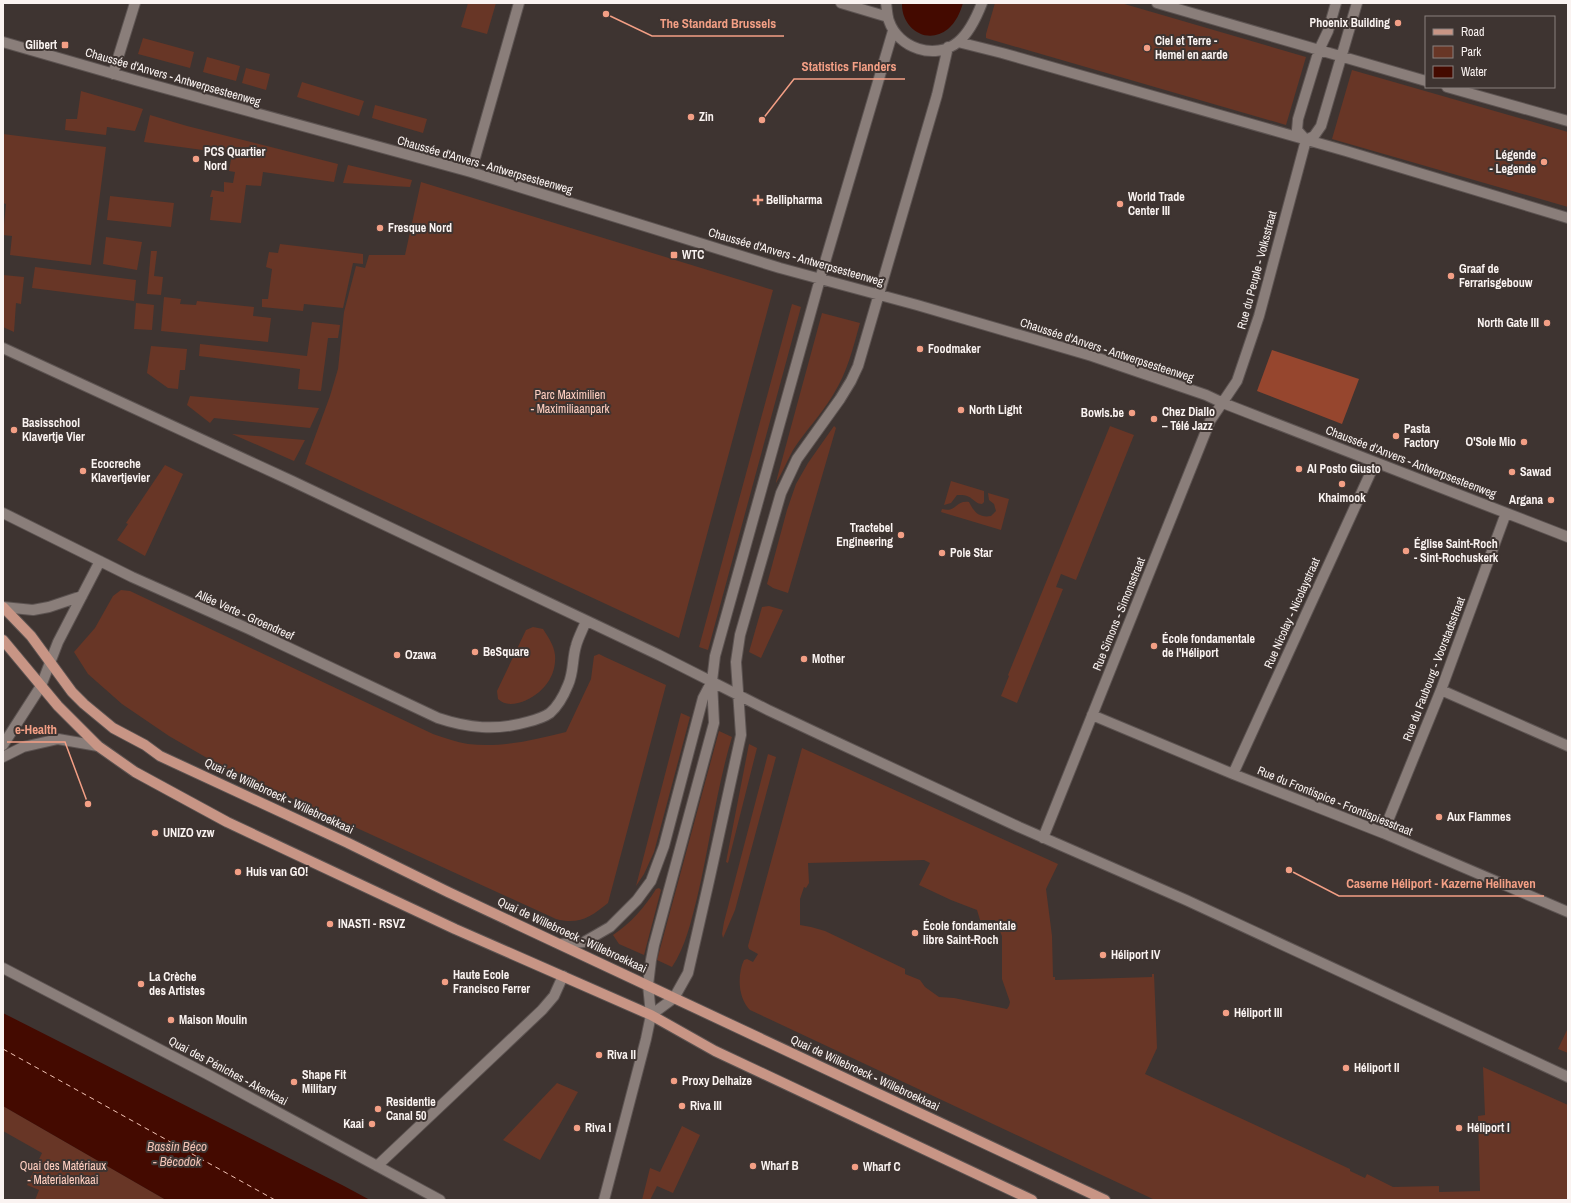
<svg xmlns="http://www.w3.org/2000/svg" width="1571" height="1203" font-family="'Archivo Narrow',sans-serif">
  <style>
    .green { fill: #683626; fill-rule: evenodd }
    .forest { fill: #96462e }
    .water { fill: #440a00 }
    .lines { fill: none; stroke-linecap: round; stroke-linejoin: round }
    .ferry { stroke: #f1c2b4; stroke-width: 1; stroke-dasharray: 5 4; stroke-linecap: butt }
    .minor-casing { stroke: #5c5351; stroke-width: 12 }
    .major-casing { stroke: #5c5351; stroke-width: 12 }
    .minor { stroke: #8a7e7a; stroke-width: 10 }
    .major { stroke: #c89585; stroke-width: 10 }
    .poi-dot { fill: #f39f85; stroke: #3e3431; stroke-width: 1.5 }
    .labels { text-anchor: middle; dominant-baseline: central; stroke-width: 4; stroke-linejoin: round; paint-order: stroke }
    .poi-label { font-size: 12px; font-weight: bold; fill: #faf3f1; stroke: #3e3431; text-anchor: start }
    .street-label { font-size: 12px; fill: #faf3f1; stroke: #3e3431 }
    .park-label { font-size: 12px; fill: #ffcfc1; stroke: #3e3431 }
    .water-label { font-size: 13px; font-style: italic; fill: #f1c2b4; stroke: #3e3431 }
    .leader { fill: none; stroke: #f39f85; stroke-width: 1.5 }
    .callout-dot { fill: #f39f85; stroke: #3e3431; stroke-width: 1.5 }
    .callout-label { font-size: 13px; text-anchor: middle; font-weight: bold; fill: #f39f85; stroke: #3e3431; stroke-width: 4; stroke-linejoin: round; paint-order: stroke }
  </style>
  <rect width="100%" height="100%" fill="#3e3431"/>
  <path class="green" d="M468,3H496L487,34L461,27Z
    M995,3H1121L1306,57L1286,125L989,39L986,38V34Z
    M143,38L194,52L190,68L138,54Z
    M207,57L240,66L236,81L203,72Z
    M246,68L270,74L266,90L242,83Z
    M1352,70L1568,132V207L1332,139Z
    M302,82L364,101L359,116L297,97Z
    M81,91L143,109L135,131L107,127L106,135L65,130L66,119H77Z
    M375,105L427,119L423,133L372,118Z
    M150,115L187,126L338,164L334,182L263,172L261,186L246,185L241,223L210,220L213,197H210L212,190L224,192V182L233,183L235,172L229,171L232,154L144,142Z
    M3,134L106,147L91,265L10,255L12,236L3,235L6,204L3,203Z
    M348,165L412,180L410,187L343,183Z
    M421,182L773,290L679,638L305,464L330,396L338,369L344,312L356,266L365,268L369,255H405Z
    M110,196L174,203L171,227L107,220Z
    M106,237L142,242L137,270L103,264Z
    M280,244L363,254V264L353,263L343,308L304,304L303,311L262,307V299H268L272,269L266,267L269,252L278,253Z
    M151,251H157L154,276L163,277L161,295L147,294Z
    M35,267L136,280L134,301L32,288Z
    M3,275L24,277L21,304L16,303L14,332L3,327Z
    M164,297L181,299L180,304L196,305L197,301L254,307L253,316L271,318L268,342L161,331Z
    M136,303L154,305L152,330L134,329Z
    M792,304L801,307L708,650L699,647Z
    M822,313L860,323C853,348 847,373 833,395C821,415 805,431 793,450C787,461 782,473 776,483V482Z
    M312,322L340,325L338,338H328L321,391L298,389L300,369L199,356L200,344L307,356Z
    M151,346L187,349L185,370H180L178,389L168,388L147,373Z
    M190,396L319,408L310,428L214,418L210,423L187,405Z
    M834,426L836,428L788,593L773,588L767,584L787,510L796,484L808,463Z
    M1110,426L1134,435L1076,580L1061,574L1056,587L1063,589L1017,703L1001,696L1009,676L1008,675Z
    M232,434L305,440L294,461Z
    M165,465L183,474L145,556L117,540L128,524L126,523Z
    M951,481L984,491V502L982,504C972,503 974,494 957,495L951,503L944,505Z
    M988,493L1009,499L1001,530L941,512L942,509C957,513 955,500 969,502C974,512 979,518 991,516L996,511L994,504L989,500Z
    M121,590L130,591L433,734C445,738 456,742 468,744C501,748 534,740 566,732L591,679L594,656L599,654L605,657L666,685L608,903C591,917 579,925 556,919L221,766L169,736L122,704L88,674L74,652L95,628L113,596Z
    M769,606L783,610L761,658L749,652L762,607Z
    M533,627L543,629C548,637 554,645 555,655C557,678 540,697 518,703C509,705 504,704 498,699L497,691L526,630Z
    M681,713L690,717L654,852L644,874L636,886Z
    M719,731L732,737C716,790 710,844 697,898C691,921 686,946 672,967L657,960Z
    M749,744L757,748L728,863L726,862Z
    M802,748L1058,864L1046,889L1052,936L1053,977H1055V980L1152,977V974H1154L1157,1048L1145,1074L1350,1169V1171L1365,1178L1367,1174L1393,1187L1439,1186V1192L1480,1191L1478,1116L1485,1115L1483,1067L1568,1105V1200H1155L750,1010C738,998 737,975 744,960L747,959L753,962L758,954L749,949L748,946ZM924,860L930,863L919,885L951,900L977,910L980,920H995L1002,936V979L1010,1002L1009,1006L1007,1009L954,998L939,997L925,987L920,980L905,974V969L825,931L811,927L800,925V899L804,887L806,888L809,883L808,863Z
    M768,754L776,757L735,910L723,938L722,934L724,922Z
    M659,888L661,890L644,955L619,944L613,935C631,923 645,907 656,889Z
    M613,953L632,962L639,971L611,958Z
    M1568,1028V1053L1558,1049Z
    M557,1083L578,1092L540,1160L503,1140Z
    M3,1106L166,1200H35L39,1190L27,1185L42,1153L3,1131Z
    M682,1126L700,1135L673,1193L657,1186L650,1200H642L650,1168L660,1172Z"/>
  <path class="forest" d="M1272,350L1359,379L1342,424L1257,391Z"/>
  <path class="water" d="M902,3H963C960,13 956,22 948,29C927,46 901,28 902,3Z
    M3,1013L344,1186L370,1200H166L3,1106Z"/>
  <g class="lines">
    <path class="ferry" d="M3,1049L275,1200"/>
    <defs>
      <path id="minor" d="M841,3L888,17
        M886,3C887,9 887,16 889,21C898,48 935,61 958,42C969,33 977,16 982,3
        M1157,3L1426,81
        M3,42L135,80L471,172L780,268L917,305L1092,356L1206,395L1223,403L1568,537
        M958,42L1002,53L1346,151L1568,218
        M113,74L135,3
        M1447,87L1568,121
        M1306,140L1314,136L1321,126L1357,3
        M1306,140L1297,130L1298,119L1319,50L1328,31L1336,3
        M471,172L519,3
        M3,348L292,481L659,655L768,710L819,734L1019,827L1186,900L1568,1077
        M3,513L132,577L249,629L438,718C468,728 496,731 527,722C535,720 543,718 550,713C558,706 564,695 568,685C574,672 572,659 576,646C578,638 583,629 586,621
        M3,607L33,610L49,607L82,596
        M1441,690L1568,746
        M1092,715L1233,774L1383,833L1568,912
        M3,745L41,686L58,642L100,561
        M3,757L23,747L58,739L98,746
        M1233,774L1375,463
        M1383,833L1441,690L1506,513
        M1043,838L1210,421L1237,381L1259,316L1306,140
        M560,944L584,942L610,927L637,900L651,881L664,846L703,698L712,681
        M3,968L207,1074L440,1200
        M651,1015L674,998L688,973L709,881L741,735L736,662L740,635L781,493L797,459L840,399L851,381L858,366L937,95L948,47
        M377,1166L542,1010L554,996L563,976
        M604,1200L646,1039L651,1015L648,985L651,960L654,945L714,723L712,681L715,656L820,279L893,31"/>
      <path id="major" d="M3,607L31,636L72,692L84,704L113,728L145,745L160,756L348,843L448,892L1105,1200
        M3,640L58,706L98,746L135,772L227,822L455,929L651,1015L715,1051L1032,1200"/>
    </defs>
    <use href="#minor" class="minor-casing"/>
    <use href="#major" class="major-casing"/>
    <use href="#minor" class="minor"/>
    <use href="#major" class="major"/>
  </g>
  <g class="poi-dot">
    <circle cx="1398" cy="23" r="4"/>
    <rect x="61" y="41" width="8" height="8" rx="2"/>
    <circle cx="1147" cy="48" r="4"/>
    <circle cx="691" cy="117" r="4"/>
    <circle cx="196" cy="159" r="4"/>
    <circle cx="1544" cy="162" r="4"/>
    <path d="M756 194h4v4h4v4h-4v4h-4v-4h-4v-4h4z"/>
    <circle cx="1120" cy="204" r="4"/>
    <circle cx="380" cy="228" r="4"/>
    <rect x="670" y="251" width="8" height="8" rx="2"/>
    <circle cx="1451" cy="276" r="4"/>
    <circle cx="1547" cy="323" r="4"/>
    <circle cx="920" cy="349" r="4"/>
    <circle cx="961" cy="410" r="4"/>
    <circle cx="1132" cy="413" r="4"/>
    <circle cx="1154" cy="419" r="4"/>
    <circle cx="14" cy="430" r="4"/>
    <circle cx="1396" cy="436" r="4"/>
    <circle cx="1524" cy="442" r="4"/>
    <circle cx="1299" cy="469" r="4"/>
    <circle cx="83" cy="471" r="4"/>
    <circle cx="1512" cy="472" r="4"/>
    <circle cx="1342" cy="484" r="4"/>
    <circle cx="1551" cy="500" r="4"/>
    <circle cx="901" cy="535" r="4"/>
    <circle cx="1406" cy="551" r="4"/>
    <circle cx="942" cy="553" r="4"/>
    <circle cx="1154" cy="646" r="4"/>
    <circle cx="475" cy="652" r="4"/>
    <circle cx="397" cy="655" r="4"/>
    <circle cx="804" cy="659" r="4"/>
    <circle cx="1439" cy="817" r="4"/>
    <circle cx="155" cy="833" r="4"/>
    <circle cx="238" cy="872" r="4"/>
    <circle cx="330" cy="924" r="4"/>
    <circle cx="915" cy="933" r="4"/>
    <circle cx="1103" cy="955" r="4"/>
    <circle cx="445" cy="982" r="4"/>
    <circle cx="141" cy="984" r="4"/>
    <circle cx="1226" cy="1013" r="4"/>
    <circle cx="171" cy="1020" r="4"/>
    <circle cx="599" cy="1055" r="4"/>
    <circle cx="1346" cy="1068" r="4"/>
    <circle cx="674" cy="1081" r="4"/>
    <circle cx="294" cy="1082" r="4"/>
    <circle cx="682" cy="1106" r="4"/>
    <circle cx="378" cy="1109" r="4"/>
    <circle cx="372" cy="1124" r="4"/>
    <circle cx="577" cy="1128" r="4"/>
    <circle cx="1459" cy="1128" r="4"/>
    <circle cx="753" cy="1166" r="4"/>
    <circle cx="855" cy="1167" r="4"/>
  </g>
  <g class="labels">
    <g class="poi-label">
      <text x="1390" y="23" text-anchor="end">Phoenix Building</text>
      <text x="1155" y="41">Ciel et Terre -<tspan x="1155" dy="14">Hemel en aarde</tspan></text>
      <text x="57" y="45" text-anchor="end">Glibert</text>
      <text x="699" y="117">Zin</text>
      <text x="204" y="152">PCS Quartier<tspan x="204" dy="14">Nord</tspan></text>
      <text x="1536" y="155" text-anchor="end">Légende<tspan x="1536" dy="14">- Legende</tspan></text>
      <text x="1128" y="197">World Trade<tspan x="1128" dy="14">Center III</tspan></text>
      <text x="766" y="200">Bellipharma</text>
      <text x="388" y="228">Fresque Nord</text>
      <text x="682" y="255">WTC</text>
      <text x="1459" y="269">Graaf de<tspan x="1459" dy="14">Ferrarisgebouw</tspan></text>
      <text x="1539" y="323" text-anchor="end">North Gate III</text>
      <text x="928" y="349">Foodmaker</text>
      <text x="969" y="410">North Light</text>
      <text x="1162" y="412">Chez Diallo<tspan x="1162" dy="14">– Télé Jazz</tspan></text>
      <text x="1124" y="413" text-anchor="end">Bowls.be</text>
      <text x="22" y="423">Basisschool<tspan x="22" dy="14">Klavertje Vier</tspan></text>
      <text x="1404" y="429">Pasta<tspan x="1404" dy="14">Factory</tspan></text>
      <text x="1516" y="442" text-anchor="end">O'Sole Mio</text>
      <text x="91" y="464">Ecocreche<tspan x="91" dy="14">Klavertjevier</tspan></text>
      <text x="1307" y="469">Al Posto Giusto</text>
      <text x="1520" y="472">Sawad</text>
      <text x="1342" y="498" text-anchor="middle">Khaimook</text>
      <text x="1543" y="500" text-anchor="end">Argana</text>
      <text x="893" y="528" text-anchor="end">Tractebel<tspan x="893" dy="14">Engineering</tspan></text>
      <text x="1414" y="544">Église Saint-Roch<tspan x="1414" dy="14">- Sint-Rochuskerk</tspan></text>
      <text x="950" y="553">Pole Star</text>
      <text x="1162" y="639">École fondamentale<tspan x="1162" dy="14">de l'Héliport</tspan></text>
      <text x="483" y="652">BeSquare</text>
      <text x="405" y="655">Ozawa</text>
      <text x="812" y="659">Mother</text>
      <text x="1447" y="817">Aux Flammes</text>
      <text x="163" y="833">UNIZO vzw</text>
      <text x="246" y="872">Huis van GO!</text>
      <text x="338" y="924">INASTI - RSVZ</text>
      <text x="923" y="926">École fondamentale<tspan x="923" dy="14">libre Saint-Roch</tspan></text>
      <text x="1111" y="955">Héliport IV</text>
      <text x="453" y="975">Haute Ecole<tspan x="453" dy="14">Francisco Ferrer</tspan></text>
      <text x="149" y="977">La Crèche<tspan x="149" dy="14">des Artistes</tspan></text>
      <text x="1234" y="1013">Héliport III</text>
      <text x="179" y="1020">Maison Moulin</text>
      <text x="607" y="1055">Riva II</text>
      <text x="1354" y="1068">Héliport II</text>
      <text x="302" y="1075">Shape Fit<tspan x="302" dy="14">Military</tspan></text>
      <text x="682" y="1081">Proxy Delhaize</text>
      <text x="386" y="1102">Residentie<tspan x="386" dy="14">Canal 50</tspan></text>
      <text x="690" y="1106">Riva III</text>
      <text x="364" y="1124" text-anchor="end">Kaai</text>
      <text x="585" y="1128">Riva I</text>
      <text x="1467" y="1128">Héliport I</text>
      <text x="761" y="1166">Wharf B</text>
      <text x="863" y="1167">Wharf C</text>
    </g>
    <g class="street-label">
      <text transform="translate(173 77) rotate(16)">Chaussée d'Anvers - Antwerpsesteenweg</text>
      <text transform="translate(485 165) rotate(16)">Chaussée d'Anvers - Antwerpsesteenweg</text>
      <text transform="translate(796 257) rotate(16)">Chaussée d'Anvers - Antwerpsesteenweg</text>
      <text transform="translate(1257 270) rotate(-75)">Rue du Peuple - Volksstraat</text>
      <text transform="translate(1107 350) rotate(18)">Chaussée d'Anvers - Antwerpsesteenweg</text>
      <text transform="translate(1411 462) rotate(21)">Chaussée d'Anvers - Antwerpsesteenweg</text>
      <text transform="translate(1292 613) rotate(-66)">Rue Nicolay - Nicolaystraat</text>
      <text transform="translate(1119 614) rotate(-68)">Rue Simons - Simonsstraat</text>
      <text transform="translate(245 615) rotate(24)">Allée Verte - Groendreef</text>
      <text transform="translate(1434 669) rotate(-69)">Rue du Faubourg - Voorstadsstraat</text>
      <text transform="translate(279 796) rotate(25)">Quai de Willebroeck - Willebroekkaai</text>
      <text transform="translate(1335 801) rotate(22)">Rue du Frontispice - Frontispiesstraat</text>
      <text transform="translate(572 935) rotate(25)">Quai de Willebroeck - Willebroekkaai</text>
      <text transform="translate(228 1071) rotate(28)">Quai des Péniches - Akenkaai</text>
      <text transform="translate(865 1073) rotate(25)">Quai de Willebroeck - Willebroekkaai</text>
    </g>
    <g class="park-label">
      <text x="570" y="395">Parc Maximilien<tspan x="570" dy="14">- Maximiliaanpark</tspan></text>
      <text x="63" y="1166">Quai des Matériaux<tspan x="63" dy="14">- Materialenkaai</tspan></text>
    </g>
    <g class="water-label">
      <text x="177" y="1146">Bassin Béco<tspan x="177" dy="15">- Bécodok</tspan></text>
    </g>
  </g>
  <path class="leader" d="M606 14L652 36H784M762 120L794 79H905M88 804L65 742H7M1289 870L1339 896H1544"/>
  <g class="callout-dot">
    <circle cx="606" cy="14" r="4"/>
    <circle cx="762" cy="120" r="4"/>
    <circle cx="88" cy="804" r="4"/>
    <circle cx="1289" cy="870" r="4"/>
  </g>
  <g class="callout-label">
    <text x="718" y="28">The Standard Brussels</text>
    <text x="849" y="71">Statistics Flanders</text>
    <text x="36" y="734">e-Health</text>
    <text x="1441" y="888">Caserne Héliport - Kazerne Helihaven</text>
  </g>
  <rect width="1571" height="1203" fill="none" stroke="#faf3f1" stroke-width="8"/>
  <rect x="1425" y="16" width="130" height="72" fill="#3e3431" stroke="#89807e"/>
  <rect x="1433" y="29" width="20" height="6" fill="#c89585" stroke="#89807e"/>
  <text x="1461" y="36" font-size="12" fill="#faf3f1">Road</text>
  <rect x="1433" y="46" width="20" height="12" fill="#683626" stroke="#89807e"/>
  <text x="1461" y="56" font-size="12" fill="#faf3f1">Park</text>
  <rect x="1433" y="66" width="20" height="12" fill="#440a00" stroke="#89807e"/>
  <text x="1461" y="76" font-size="12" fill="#faf3f1">Water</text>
</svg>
